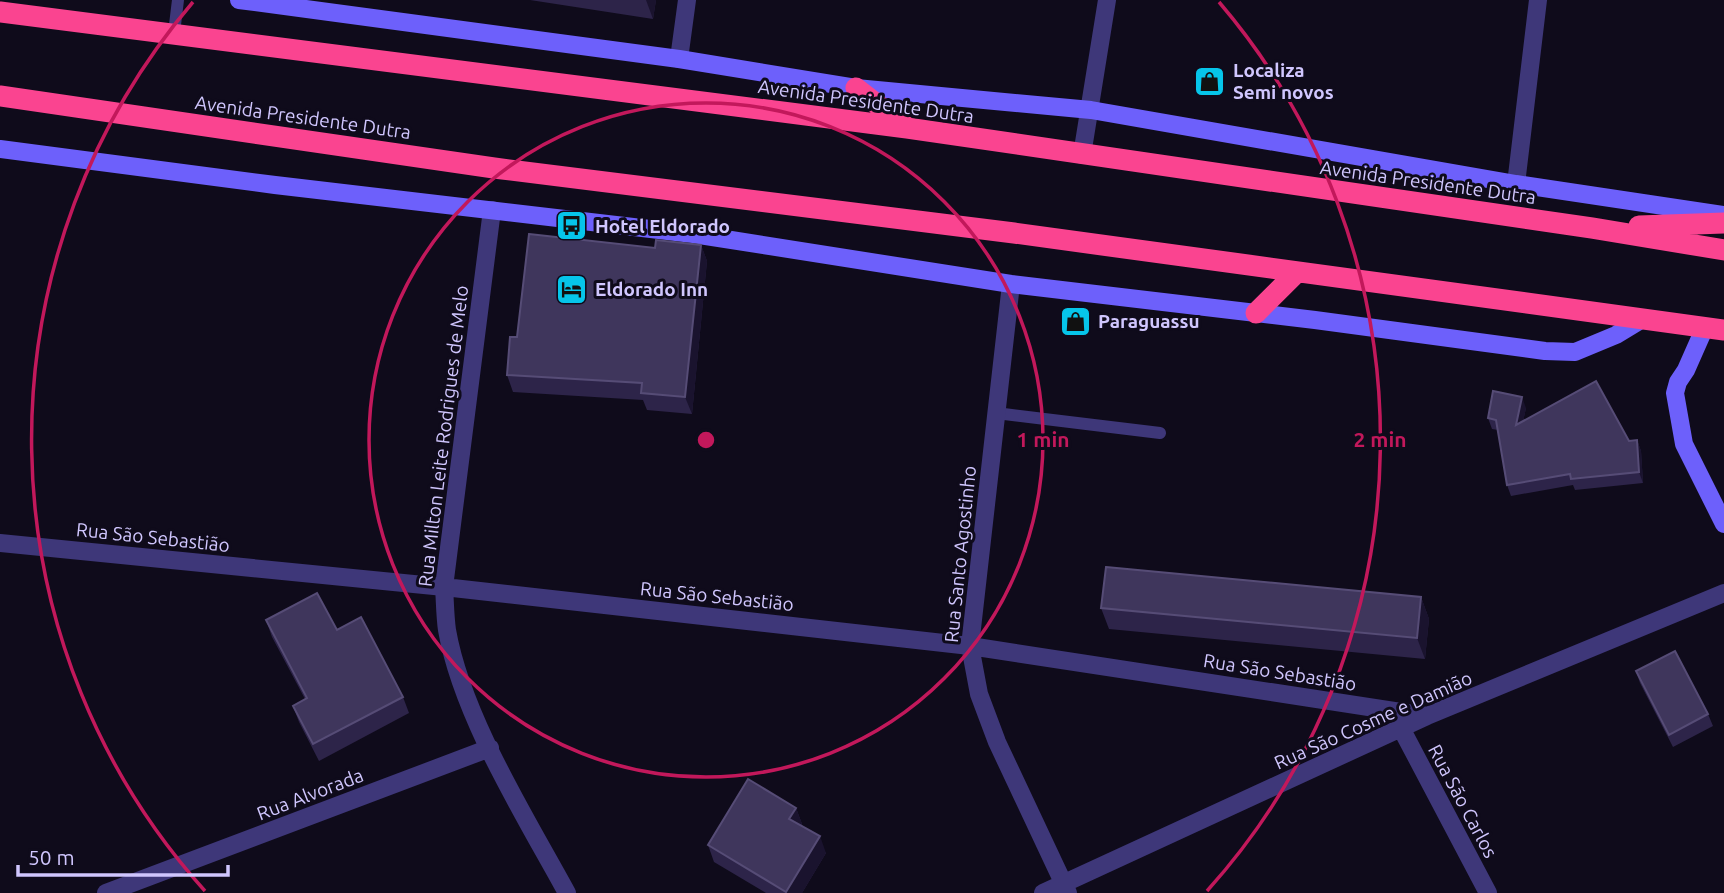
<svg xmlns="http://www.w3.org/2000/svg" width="1724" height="893" font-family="Ubuntu,sans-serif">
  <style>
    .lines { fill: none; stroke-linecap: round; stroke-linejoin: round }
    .lane { stroke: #3e3779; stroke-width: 12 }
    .street { stroke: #3e3779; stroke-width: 18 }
    .secondary { stroke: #6d60fb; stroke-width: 18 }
    .highway { stroke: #fa4490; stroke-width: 21 }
    .wall { fill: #2d2449 }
    .shaded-wall { fill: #1a132e }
    .building { fill: #3f365c; stroke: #564c76; stroke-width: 2 }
    .ring { fill: none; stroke: #c2185b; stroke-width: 3.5 }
    .labels { text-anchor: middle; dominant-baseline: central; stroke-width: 6; stroke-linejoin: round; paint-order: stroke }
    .poi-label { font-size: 19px; font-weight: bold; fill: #d0c6fe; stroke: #0f0b1b; text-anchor: start }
    .street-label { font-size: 19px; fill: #d0c6fe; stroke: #0f0b1b }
    .centre { fill: #c2185b; stroke: #0f0b1b; stroke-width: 3.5 }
    .ring-label { font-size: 21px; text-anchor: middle; font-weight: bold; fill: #c2185b; stroke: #0f0b1b; stroke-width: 6; stroke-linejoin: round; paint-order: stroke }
  </style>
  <rect width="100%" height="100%" fill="#0f0b1b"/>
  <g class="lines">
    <path class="lane" d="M174,33L178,0
      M996,413L1160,433"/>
    <path class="street" d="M679,59L687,0
      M1082,155L1107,0
      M1516,184L1538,0
      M492,210L444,587C445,601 445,616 447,630C462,716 525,816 567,893
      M1011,284L970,646L979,694L997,742L1068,893
      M0,543L444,587L970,646L1427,716
      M1401,728L1488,893
      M106,893L490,748
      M1043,893L1427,716L1724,593"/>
    <path class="secondary" d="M239,0L679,59L856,88L1091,110L1516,184L1724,215
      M0,149L275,185L693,234L1011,284L1315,320L1545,351L1575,352L1616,335L1644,318
      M1705,327L1686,370L1678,382L1675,393L1684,444L1724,524"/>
    <path class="highway" d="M0,12L907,128L1592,228L1724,250
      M856,88L905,126
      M0,96L494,168L1014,233L1724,330
      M1639,226L1724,223
      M1256,313L1297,272"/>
  </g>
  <path class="wall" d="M530,0H656L653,19Z
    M701,245L707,261L692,414L647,410L643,400L513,392L507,375L517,337L655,248Z
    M1526,408L1523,421L1629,441L1637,440L1641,451L1643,483L1575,490L1573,485L1511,496L1507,485L1498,430L1492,429L1488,418Z
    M1421,597L1429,619L1425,659L1109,629L1101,608Z
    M266,620L337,630L403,697L409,713L319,761L299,722L293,706L305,699L272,637Z
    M1636,671L1708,714L1713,726L1673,747L1640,683Z
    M796,808L802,824L801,826L826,853L802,893H766L714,862L708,845Z"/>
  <path class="shaded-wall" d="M646,0H656L653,19Z
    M701,245L707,261L692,414L685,397Z
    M1522,397L1526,408L1520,436L1516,425Z
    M1637,440L1641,451L1643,483L1639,472Z
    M1421,597L1429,619L1425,659L1417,638Z
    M796,808L802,824L795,835L789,819Z
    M820,836L826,853L802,893H787L786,892Z"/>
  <path class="building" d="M529,234L655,248L656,240L701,245L685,397L641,393L642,383L507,375L510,337H517Z
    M1596,381L1629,441L1637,440L1639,472L1571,479L1570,474L1507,485L1496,420L1488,418L1493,391L1522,397L1516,425Z
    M1106,567L1421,597L1417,638L1101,608Z
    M317,593L337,630L361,617L403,697L313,744L293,706L307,698L266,620Z
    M1675,651L1708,714L1669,735L1636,671Z
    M748,779L796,808L789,819L820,836L786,892L708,845Z"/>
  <g class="ring">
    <circle cx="706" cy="440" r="337"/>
    <path d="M205 891A674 674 0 0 1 193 2M1219 2A674 674 0 0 1 1207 891"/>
  </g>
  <defs>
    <symbol id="shop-square" viewBox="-11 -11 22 22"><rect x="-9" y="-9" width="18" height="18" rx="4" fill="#06c5ea" stroke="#0f0b1b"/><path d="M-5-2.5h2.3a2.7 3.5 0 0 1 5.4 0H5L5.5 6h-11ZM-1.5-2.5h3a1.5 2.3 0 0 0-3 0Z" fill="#111"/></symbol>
    <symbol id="bus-square" viewBox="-11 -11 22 22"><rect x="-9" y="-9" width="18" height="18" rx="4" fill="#06c5ea" stroke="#0f0b1b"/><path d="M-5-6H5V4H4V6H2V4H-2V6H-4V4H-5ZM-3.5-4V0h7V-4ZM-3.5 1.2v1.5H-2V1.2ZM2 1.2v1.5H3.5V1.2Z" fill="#111"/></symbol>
    <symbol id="hotel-square" viewBox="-11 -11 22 22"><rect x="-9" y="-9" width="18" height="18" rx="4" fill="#06c5ea" stroke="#0f0b1b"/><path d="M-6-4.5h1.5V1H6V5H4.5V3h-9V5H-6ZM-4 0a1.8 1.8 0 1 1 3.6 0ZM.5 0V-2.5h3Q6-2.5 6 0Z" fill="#111"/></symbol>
  </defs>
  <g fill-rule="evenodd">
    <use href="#shop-square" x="1192" y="64" width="35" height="35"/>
    <use href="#bus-square" x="554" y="208" width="35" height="35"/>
    <use href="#hotel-square" x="554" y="272" width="35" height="35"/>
    <use href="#shop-square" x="1058" y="304" width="35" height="35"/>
  </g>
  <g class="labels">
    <g class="poi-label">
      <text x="1233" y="70">Localiza<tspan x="1233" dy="22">Semi novos</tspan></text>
      <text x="595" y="226">Hotel Eldorado</text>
      <text x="595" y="289">Eldorado Inn</text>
      <text x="1098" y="321">Paraguassu</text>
    </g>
    <g class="street-label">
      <text transform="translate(866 101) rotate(8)">Avenida Presidente Dutra</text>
      <text transform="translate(303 117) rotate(8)">Avenida Presidente Dutra</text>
      <text transform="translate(1428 182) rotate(8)">Avenida Presidente Dutra</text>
      <text transform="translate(443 436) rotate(-83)">Rua Milton Leite Rodrigues de Melo</text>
      <text transform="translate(153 537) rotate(6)">Rua São Sebastião</text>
      <text transform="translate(960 554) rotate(-84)">Rua Santo Agostinho</text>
      <text transform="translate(717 596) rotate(6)">Rua São Sebastião</text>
      <text transform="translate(1280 672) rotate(9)">Rua São Sebastião</text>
      <text transform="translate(1373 720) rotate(-24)">Rua São Cosme e Damião</text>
      <text transform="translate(310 794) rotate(-21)">Rua Alvorada</text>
      <text transform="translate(1463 801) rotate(62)">Rua São Carlos</text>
    </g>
  </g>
  <circle cx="706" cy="440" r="10" class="centre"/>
  <g class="ring-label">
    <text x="1043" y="447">1 min</text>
    <text x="1380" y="447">2 min</text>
  </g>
  <path d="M18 865v10h210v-10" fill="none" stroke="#d0c6fe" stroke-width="3.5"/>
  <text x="28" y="865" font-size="21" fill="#d0c6fe" stroke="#0f0b1b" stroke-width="5" paint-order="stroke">50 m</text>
</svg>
